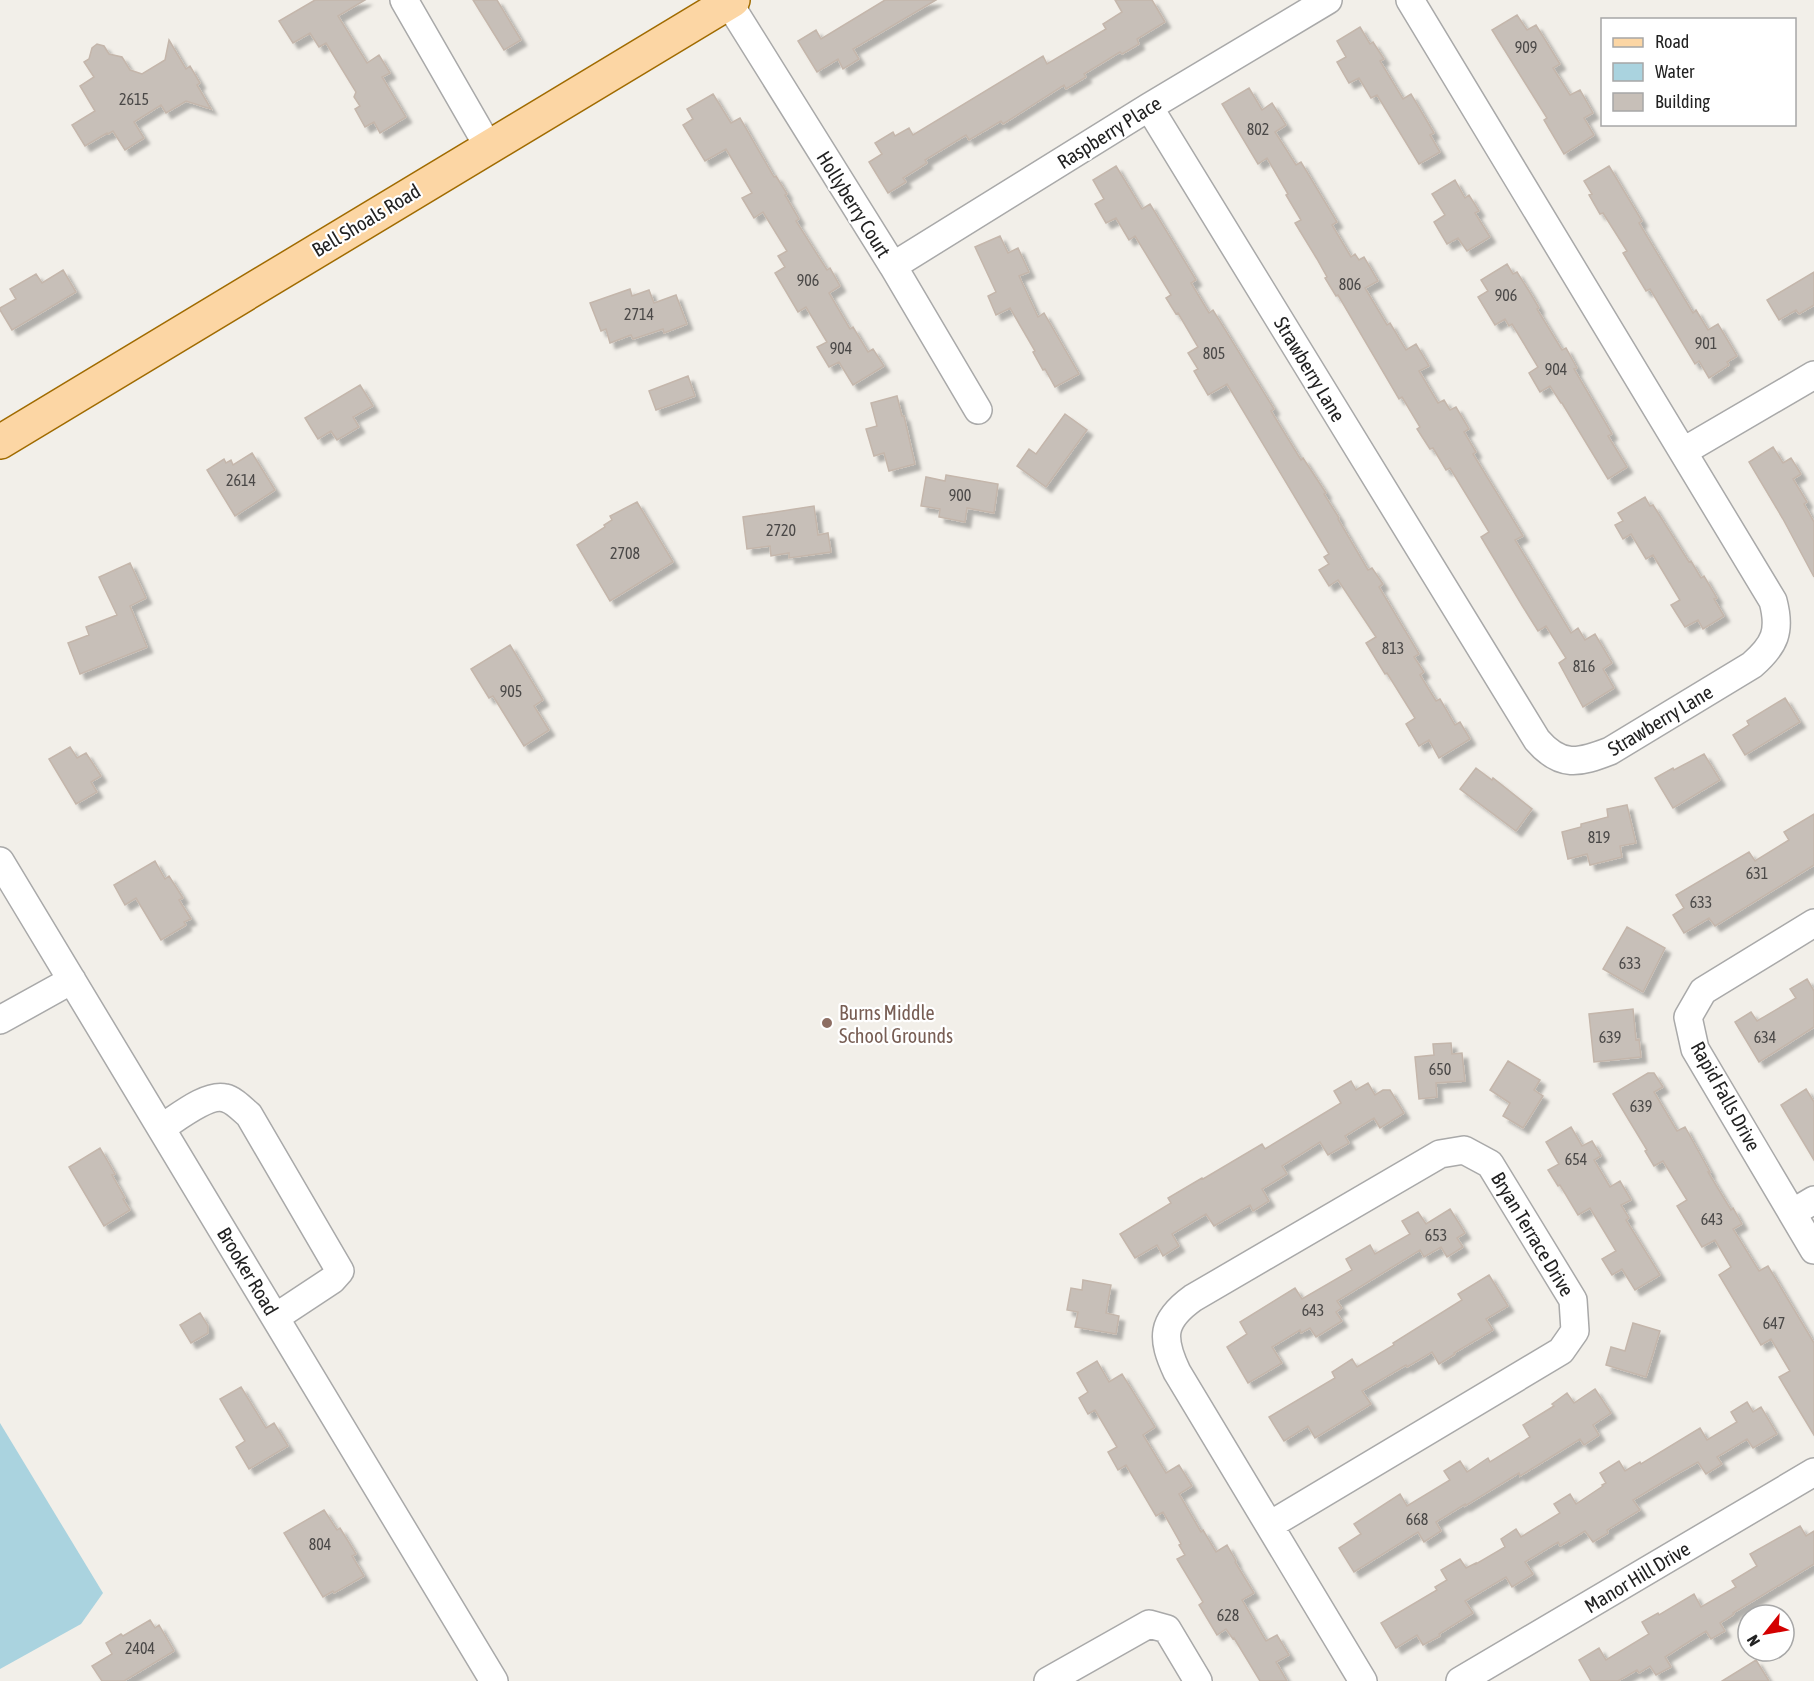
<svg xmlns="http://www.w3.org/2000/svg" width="1814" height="1681" font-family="'Asap Condensed',sans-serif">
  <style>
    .water { fill: #aad3df }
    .building { fill: #c7bfb8; stroke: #c4b6ab; stroke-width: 1.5; filter: url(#shadow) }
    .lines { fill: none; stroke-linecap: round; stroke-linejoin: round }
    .minor-casing { stroke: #a9a9a9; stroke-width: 30 }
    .major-casing { stroke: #a06b00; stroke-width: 36 }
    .minor { stroke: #fff; stroke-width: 27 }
    .major { stroke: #fcd6a4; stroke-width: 33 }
    .education-dot { fill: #8d6e63; stroke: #fff; stroke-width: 2 }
    .labels { text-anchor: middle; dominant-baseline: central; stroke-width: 4.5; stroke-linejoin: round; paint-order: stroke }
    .number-label { font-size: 16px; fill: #4b4948 }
    .street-label { font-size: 20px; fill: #222; stroke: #fff }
    .education-label { font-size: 20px; fill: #785e54; stroke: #fff; text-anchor: start }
  </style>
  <defs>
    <filter id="shadow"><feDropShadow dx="5.5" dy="5.5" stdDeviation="1.5" flood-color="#0004"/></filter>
  </defs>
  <rect width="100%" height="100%" fill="#f2efe9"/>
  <path class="water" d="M0,1423L103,1593L81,1624L0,1669Z"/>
  <path class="building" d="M315,0H365L338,16L367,63L379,55L390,73L382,77L406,117L380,133L374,122L365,127L355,109L360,106L354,97L356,92L326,43L319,47L310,33L293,43L279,21Z
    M473,0H497L521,40L504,50Z
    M885,0H936L853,49L859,59L843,69L838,59L817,72L798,41L816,30L821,39Z
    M1115,0H1152L1165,22L1137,39L1139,44L1122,54L1120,52L1084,74L1086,77L1066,89L1064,85L1003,124L1001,121L969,140L966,135L925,160L927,163L903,178L906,182L888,193L869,162L882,154L875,143L893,132L895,136L909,128L913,135L1043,56L1047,64L1106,29L1103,24L1122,12Z
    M1517,15L1527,30L1536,25L1560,64L1553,68L1570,95L1580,90L1593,113L1584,118L1594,135L1564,154L1544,120L1547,118L1492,30Z
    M1360,27L1370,44L1373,42L1384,59L1380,61L1403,99L1411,94L1434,133L1430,135L1440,152L1419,164L1377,95L1371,98L1359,78L1349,83L1337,62L1346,57L1337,41Z
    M169,40L186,69L190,66L200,83L197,85L211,109L186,101L166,113L161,105L134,122L144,138L125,150L113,131L108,134L107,133L85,146L72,125L95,111L80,86L94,77L84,62L89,59L92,48L97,44L104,46L109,54L122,57L130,70L142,74L165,60Z
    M1249,88L1262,110L1272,103L1286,125L1275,132L1296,165L1301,162L1337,222L1332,225L1351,257L1355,254L1359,260L1364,257L1378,281L1365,288L1387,325L1390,323L1406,350L1416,344L1429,366L1419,371L1438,403L1444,400L1450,410L1456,407L1469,429L1464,432L1476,452L1473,454L1523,536L1515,540L1571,633L1578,628L1585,640L1595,634L1612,663L1603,669L1614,688L1583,707L1559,663L1566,658L1546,626L1538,631L1523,607L1481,537L1489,532L1450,468L1446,470L1433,448L1430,449L1417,429L1420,427L1402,397L1399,399L1338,295L1336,296L1325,278L1327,277L1317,259L1295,223L1301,220L1286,195L1288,194L1267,158L1258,164L1222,104Z
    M713,94L731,123L740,118L774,177L776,176L787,194L785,195L799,219L796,221L827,270L830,268L840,286L829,293L850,329L853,327L868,352L873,349L884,366L853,385L839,362L829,367L817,347L827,342L806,307L798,312L775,273L785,267L778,256L787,251L763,212L754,218L742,198L752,193L726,149L705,161L683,125L693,119L687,109Z
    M1116,166L1142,209L1150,204L1196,280L1191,283L1209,313L1213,310L1274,409L1271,411L1301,460L1303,458L1326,493L1324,494L1339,518L1338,519L1368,570L1372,568L1383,584L1379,587L1419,654L1414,657L1424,672L1420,675L1436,701L1440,699L1455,725L1460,722L1470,739L1439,758L1429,740L1419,746L1406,724L1415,718L1387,673L1385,674L1366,643L1376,637L1338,580L1329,586L1319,570L1329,564L1324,557L1329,554L1227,384L1208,395L1194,371L1198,369L1188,353L1198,347L1178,313L1176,314L1166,298L1171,295L1135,236L1129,240L1116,218L1106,223L1095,204L1104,199L1093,180Z
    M1609,166L1642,221L1639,223L1693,313L1696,310L1708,330L1718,324L1737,356L1727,362L1729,365L1709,378L1699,361L1695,364L1650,289L1646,291L1623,253L1627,251L1603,213L1600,214L1589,195L1592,194L1584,181Z
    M1455,180L1465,198L1469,195L1479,211L1475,213L1490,237L1467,251L1458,238L1447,244L1434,222L1445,215L1432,194Z
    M1000,236L1008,253L1018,248L1029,272L1019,276L1038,317L1044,313L1079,374L1055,387L1045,369L1043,370L1033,352L1035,351L1010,308L996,315L988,296L996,292L975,247Z
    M1507,264L1513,274L1517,272L1529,291L1539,308L1537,309L1562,350L1566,348L1577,368L1574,369L1612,434L1608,436L1627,467L1608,479L1562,403H1561L1550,386L1540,392L1529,373L1538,367L1512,324L1509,326L1505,319L1495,325L1478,297L1488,291L1481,280Z
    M63,270L76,292L12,330L0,310V308L16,299L10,289L36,274L42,283Z
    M1814,272V305L1799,314L1796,310L1779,320L1767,300Z
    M630,289L632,296L649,290L654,303L676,295L687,324L664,333L663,329L633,339L631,335L610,343L606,329L601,331L590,303Z
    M688,376L695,396L656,410L649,391Z
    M360,385L373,406L353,417L359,427L337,440L331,431L318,439L305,418Z
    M897,396L902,416H904L915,464L889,471L884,453L874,456L866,429L877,426L871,403Z
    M1065,414L1087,430L1046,487L1017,466L1029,449L1036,454Z
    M1773,447L1783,463L1791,458L1801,474L1793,479L1807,502L1804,504L1814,522V577L1783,519L1749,462Z
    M252,453L275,490L235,516L207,470L224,459L226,463L231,460L233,465Z
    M946,475L998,484L994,513L967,508L965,522L939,517L940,509L921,506L926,477L945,481Z
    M1645,497L1650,506L1653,505L1689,562L1691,561L1701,578L1704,576L1717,598L1714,599L1724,616L1703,629L1698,620L1685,627L1671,605L1680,600L1653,555L1646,559L1631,534L1623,539L1615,525L1623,521L1618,513Z
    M637,502L673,562L610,601L577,545L605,527L604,525L612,520L610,516Z
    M814,506L818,535L828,533L831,552L789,558V553L771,556L770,546L747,549L743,517Z
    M130,563L146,598L130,606L147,647L80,674L68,643L89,635L86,627L117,615L99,577Z
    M510,645L543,700L534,706L549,730L524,746L493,696L489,698L471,669Z
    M1785,698L1800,722L1745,755L1733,735L1749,725L1747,721Z
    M70,747L77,758L86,753L101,776L91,782L97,792L76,804L49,759Z
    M1704,754L1720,780L1673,808L1655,778L1673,768L1674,770Z
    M1476,768L1492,780L1493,778L1532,809L1516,831L1460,789Z
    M1627,805L1636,843L1620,846L1622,857L1590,865L1587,854L1568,859L1562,832L1581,827V824L1608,817L1607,809Z
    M1814,814V865L1715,926L1709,918L1684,933L1673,915L1684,908L1676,895L1749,852L1755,861L1789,840L1784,832Z
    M155,861L165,879L169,876L183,898L179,900L191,919L184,922L186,925L161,940L136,898L125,905L114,885Z
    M1627,927L1665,948L1643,992L1603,969Z
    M1807,979L1814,991V1027L1759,1062L1735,1022L1751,1012L1757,1021L1796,998L1790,989Z
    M1633,1009L1636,1040L1639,1039L1641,1057L1594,1062L1589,1014Z
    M1451,1043L1452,1054L1462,1053L1465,1081L1436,1083L1437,1097L1419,1099L1415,1057L1434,1055L1433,1044Z
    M1508,1061L1540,1080L1534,1090L1543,1096L1523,1128L1503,1116L1510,1103L1490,1090Z
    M1648,1073H1654L1663,1087L1654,1092L1677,1131L1685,1127L1710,1172H1708L1731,1210L1733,1208L1742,1224L1733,1229L1759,1271L1768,1266L1814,1343V1435L1779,1377L1790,1371L1771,1339L1761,1345L1719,1275L1731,1267L1715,1240L1702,1247L1677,1206L1687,1200L1663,1161L1654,1166L1645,1151L1647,1150L1613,1094Z
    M1351,1081L1356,1090L1368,1083L1375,1095L1383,1090H1390L1404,1113L1380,1128L1374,1118L1345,1136L1349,1143L1328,1155L1320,1142L1282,1166L1287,1174L1262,1189L1269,1201L1253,1211L1250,1205L1214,1226L1206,1214L1172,1234L1179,1246L1163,1256L1157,1245L1135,1258L1120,1234L1171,1203L1168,1198L1202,1178L1203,1179L1262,1144L1265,1149L1341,1103L1334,1091Z
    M1806,1089L1814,1102V1160L1781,1105Z
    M1571,1127L1582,1146L1592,1141L1601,1156L1594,1160L1610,1187L1620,1181L1631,1200L1621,1205L1629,1218L1626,1220L1660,1275L1635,1290L1622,1269L1612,1275L1602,1259L1616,1251L1590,1208L1578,1215L1560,1185L1558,1186L1548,1170L1559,1164L1546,1142Z
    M100,1148L115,1174L112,1175L125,1198L123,1199L130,1210L104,1226L69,1167Z
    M1450,1209L1465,1233L1457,1238L1463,1247L1447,1257L1441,1247L1424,1257L1420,1250L1337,1301L1342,1308L1336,1312L1342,1321L1316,1337L1310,1328L1301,1333L1300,1330L1272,1347L1282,1363L1248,1383L1227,1347L1247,1334L1240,1322L1295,1288L1302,1299L1352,1270L1346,1259L1370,1245L1375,1254L1410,1234L1402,1221L1418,1212L1426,1224Z
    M1489,1275L1508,1306L1486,1319L1493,1330L1454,1353L1455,1354L1439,1364L1432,1352L1407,1367L1406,1365L1362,1391L1371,1404L1315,1438L1308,1426L1284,1441L1269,1417L1335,1378L1332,1372L1352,1359L1357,1367L1394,1345L1393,1343L1462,1300L1458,1294Z
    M1083,1280L1111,1285L1106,1313L1119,1316L1116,1334L1075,1327L1078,1312L1067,1310L1071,1288L1082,1290Z
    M200,1313L208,1326V1333L191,1343L180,1325Z
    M1633,1323L1660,1331L1646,1377L1606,1365L1611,1347L1625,1351Z
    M1097,1361L1109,1382L1122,1374L1155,1427L1143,1435L1166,1473L1179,1465L1192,1486L1179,1494L1201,1532L1203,1530L1216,1552L1227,1545L1236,1561L1235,1562L1254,1593L1242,1600L1266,1641L1277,1635L1289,1655L1276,1662L1287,1681H1260L1234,1638L1233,1639L1226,1629L1217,1635L1199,1605L1203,1602L1177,1559L1185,1555L1179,1545L1181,1544L1163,1512L1156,1516L1126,1465L1118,1470L1108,1452L1117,1447L1095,1410L1088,1414L1079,1398L1088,1392L1077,1373Z
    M241,1387L266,1428L274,1423L288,1446L249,1469L236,1447L245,1441L220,1399Z
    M1595,1389L1611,1413L1593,1425L1599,1435L1584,1445L1580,1439L1520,1476L1519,1473L1465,1506V1504L1436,1522L1441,1531L1424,1542L1418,1532L1354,1572L1339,1548L1361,1534L1354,1524L1400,1494L1407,1506L1450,1480L1444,1471L1460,1461L1467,1472L1488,1458L1490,1462L1530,1437L1523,1425L1554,1406L1552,1404L1567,1393L1574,1403Z
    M1747,1402L1753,1412L1761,1407L1777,1434L1753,1448L1747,1439L1717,1457L1722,1464L1706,1474L1698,1462L1673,1476L1633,1500L1640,1510L1607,1530L1608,1533L1593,1542L1585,1531L1560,1546L1558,1542L1525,1562L1533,1574L1512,1587L1506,1577L1465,1601L1473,1613L1439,1634L1440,1636L1423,1645L1417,1635L1396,1648L1381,1623L1437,1590L1435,1587L1447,1580L1441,1570L1460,1559L1466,1568L1476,1563V1564L1505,1547L1501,1539L1516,1529L1521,1537L1560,1513L1554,1504L1570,1494L1576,1504L1603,1486L1602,1485L1606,1483L1600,1473L1619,1461L1625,1471L1640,1462L1641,1464L1700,1428L1707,1440L1737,1422L1731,1412Z
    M324,1510L337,1530L340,1528L356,1554L352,1556L364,1576L334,1593L333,1591L323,1597L284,1533Z
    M1800,1526L1806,1536L1814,1531V1564L1733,1613L1734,1614L1720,1623L1725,1631L1711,1639L1706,1631L1679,1648L1665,1657L1671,1667L1656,1675L1650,1666L1639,1673L1637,1670L1618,1681H1591L1579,1660L1599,1648L1606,1660L1649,1634L1642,1622L1658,1613L1659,1615L1694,1594L1701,1607L1736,1587L1732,1581L1757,1566L1750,1554Z
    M150,1620L155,1628L159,1625L174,1651L124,1681H102L92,1666L112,1654L106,1643L121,1634L123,1636Z
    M1756,1660L1769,1681H1722Z"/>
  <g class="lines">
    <defs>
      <path id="minor" d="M404,0L488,146
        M727,0L893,266L978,410
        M1149,107L1537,740C1561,768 1579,763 1610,751L1752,665C1775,645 1781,631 1773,601L1410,0
        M893,266L1149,107L1328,0
        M1684,451L1814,375
        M0,861L494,1681
        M1814,923L1703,991L1688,1017L1695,1049L1814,1250
        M0,1020L72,980
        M161,1128C176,1119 207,1093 225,1098C234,1100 242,1109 249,1115L340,1271L332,1280L276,1317
        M1792,1213L1814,1200
        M1270,1525L1561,1351L1575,1331L1573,1300L1490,1164L1464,1150L1440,1154L1193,1298C1161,1321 1161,1338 1177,1372L1363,1681
        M1048,1681L1149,1624L1167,1629L1198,1681
        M1460,1681L1814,1472"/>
      <path id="major" d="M0,442L733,0"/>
    </defs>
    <use href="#minor" class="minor-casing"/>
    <use href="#major" class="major-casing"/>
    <use href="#minor" class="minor"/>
    <use href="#major" class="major"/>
  </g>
  <circle class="education-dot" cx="827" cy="1023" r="6"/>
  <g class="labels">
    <g class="number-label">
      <text x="1526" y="47">909</text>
      <text x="134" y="99">2615</text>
      <text x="1258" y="129">802</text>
      <text x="808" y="280">906</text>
      <text x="1350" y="284">806</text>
      <text x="1506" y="295">906</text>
      <text x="639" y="314">2714</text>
      <text x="1706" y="343">901</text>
      <text x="841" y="348">904</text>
      <text x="1214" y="353">805</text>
      <text x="1556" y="369">904</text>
      <text x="241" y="480">2614</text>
      <text x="960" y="495">900</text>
      <text x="781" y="530">2720</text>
      <text x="625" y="553">2708</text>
      <text x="1393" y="648">813</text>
      <text x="1584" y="666">816</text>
      <text x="511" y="691">905</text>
      <text x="1599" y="837">819</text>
      <text x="1757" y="873">631</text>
      <text x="1701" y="902">633</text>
      <text x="1630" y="963">633</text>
      <text x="1610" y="1037">639</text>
      <text x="1765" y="1037">634</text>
      <text x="1440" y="1069">650</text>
      <text x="1641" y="1106">639</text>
      <text x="1576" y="1159">654</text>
      <text x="1712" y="1219">643</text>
      <text x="1436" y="1235">653</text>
      <text x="1313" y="1310">643</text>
      <text x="1774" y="1323">647</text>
      <text x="1417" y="1519">668</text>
      <text x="320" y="1544">804</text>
      <text x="1228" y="1615">628</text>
      <text x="140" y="1648">2404</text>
    </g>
    <g class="street-label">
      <text transform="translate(1109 132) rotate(-32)">Raspberry Place</text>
      <text transform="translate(854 204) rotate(58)">Hollyberry Court</text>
      <text transform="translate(366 220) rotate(-31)">Bell Shoals Road</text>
      <text transform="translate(1310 369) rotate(59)">Strawberry Lane</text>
      <text transform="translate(1660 720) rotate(-31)">Strawberry Lane</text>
      <text transform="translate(1726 1096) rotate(61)">Rapid Falls Drive</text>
      <text transform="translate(1533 1234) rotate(59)">Bryan Terrace Drive</text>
      <text transform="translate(248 1271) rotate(59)">Brooker Road</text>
      <text transform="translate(1637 1577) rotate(-31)">Manor Hill Drive</text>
    </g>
    <g class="education-label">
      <text x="839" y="1012">Burns Middle<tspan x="839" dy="23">School Grounds</tspan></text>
    </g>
  </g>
  <rect x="1601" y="18" width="195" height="108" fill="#ffffff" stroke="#a7a7a7" stroke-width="1.5"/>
  <rect x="1613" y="38" width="30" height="9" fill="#fcd6a4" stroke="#a7a7a7" stroke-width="1.5"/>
  <text x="1655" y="48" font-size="18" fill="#222222">Road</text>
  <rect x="1613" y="63" width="30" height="18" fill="#aad3df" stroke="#a7a7a7" stroke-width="1.5"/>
  <text x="1655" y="78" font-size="18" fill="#222222">Water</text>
  <rect x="1613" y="93" width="30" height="18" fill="#c7bfb8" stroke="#a7a7a7" stroke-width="1.5"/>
  <text x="1655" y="108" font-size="18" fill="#222222">Building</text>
  <g transform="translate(1766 1633) rotate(239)"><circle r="28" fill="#ffffff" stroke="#a7a7a7" stroke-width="1.5"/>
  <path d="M0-4.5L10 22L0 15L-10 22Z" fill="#d40000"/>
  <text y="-9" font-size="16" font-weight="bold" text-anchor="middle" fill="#222222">N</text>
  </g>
</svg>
